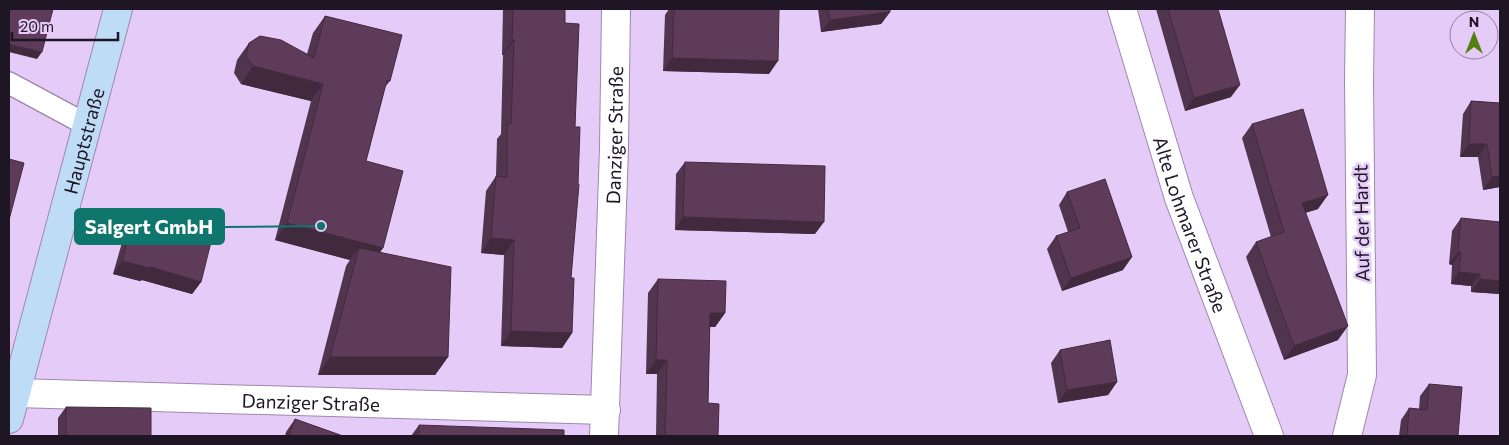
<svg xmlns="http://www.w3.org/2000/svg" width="1509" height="445" font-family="Commissioner,sans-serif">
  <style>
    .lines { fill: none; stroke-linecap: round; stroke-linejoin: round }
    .lane-casing { stroke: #9f87af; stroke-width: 24 }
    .street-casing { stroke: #9f87af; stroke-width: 30 }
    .secondary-casing { stroke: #9f87af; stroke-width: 30 }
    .lane { stroke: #fff; stroke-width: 21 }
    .street { stroke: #fff; stroke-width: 28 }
    .secondary { stroke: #bfdcf7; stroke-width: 28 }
    .wall { fill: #51344d }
    .shaded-wall { fill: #422a3e }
    .building { fill: #5e3c59; stroke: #422a3e }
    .labels { text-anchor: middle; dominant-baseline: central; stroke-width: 5; stroke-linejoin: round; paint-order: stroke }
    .street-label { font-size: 19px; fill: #1e1525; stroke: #e5cbf7 }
    .leader { fill: none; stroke: #0f766e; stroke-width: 2 }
    .callout-dot { fill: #0f766e; stroke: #e5cbf7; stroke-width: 2 }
    .callout { fill: #0f766e; stroke: #0f766e; stroke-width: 2 }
    .callout-label { font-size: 20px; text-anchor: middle; font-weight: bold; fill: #fff }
  </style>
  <rect width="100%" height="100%" fill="#e5cbf7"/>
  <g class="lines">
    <defs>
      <path id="lane" d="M9,83L87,125"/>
      <g id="street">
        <path id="s1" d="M1122,9L1179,198L1269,436"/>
        <path id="s2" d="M16,393L606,410"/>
        <path id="s3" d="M604,436L614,148L616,9"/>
        <path d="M1347,436L1362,375L1359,81L1360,9"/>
      </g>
      <g id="secondary">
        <path id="s4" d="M9,419L118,9"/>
      </g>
    </defs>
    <use href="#lane" class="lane-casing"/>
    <use href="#street" class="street-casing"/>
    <use href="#secondary" class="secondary-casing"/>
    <use href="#lane" class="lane"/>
    <use href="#street" class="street"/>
    <use href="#secondary" class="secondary"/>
  </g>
  <path class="wall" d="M503,9H565V23L575,127L571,278L572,333L562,348L501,346L504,255L481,253L486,191L496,176L497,139L501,134L503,55H502Z
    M669,9H674L769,74L663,71L665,15Z
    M818,9H890V12L881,24L821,32Z
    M1156,9H1218L1231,97L1185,111Z
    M325,16L390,81L385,87L366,161L383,248L380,252L448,357L435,375H318L346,266L350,260L275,240L311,101L241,84L234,73L237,60L249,43L307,54L313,33Z
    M1471,101L1500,103V187L1483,190L1478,157H1460L1463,114Z
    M1252,124L1318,209L1305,213L1338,340L1284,360L1246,257L1256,242L1271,237L1242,138Z
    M685,162L815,234L675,230L676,174Z
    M1067,192L1123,270L1062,291L1047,249L1056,236L1068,232L1059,205Z
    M1461,218L1500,294L1471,292V286L1451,284L1452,265L1449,264L1452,231Z
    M131,227L152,232L201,282L192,294L142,280L140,281L113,274L123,239Z
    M658,279L725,313L715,327H710L708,403L718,436H656L657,374H646L648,293Z
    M1060,350L1117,382L1108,395L1058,403L1051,363Z
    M1429,384L1458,436H1399L1401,420L1409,408L1419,409L1420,396Z
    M66,407L151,436H58V418Z
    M295,419L343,436H285L286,432Z
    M419,425L564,436H411Z"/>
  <path class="shaded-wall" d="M890,12L881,24L821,32L830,20Z
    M512,40H514L503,55H502Z
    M9,44L42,52L37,59L9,52Z
    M672,58L778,61L769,74L663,71Z
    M253,66L323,84L311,101L241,84Z
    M1240,85L1231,97L1185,111L1194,98Z
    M1469,144H1487L1478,157H1460Z
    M1500,176V187L1483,190L1492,177Z
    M1328,195L1318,209L1291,217L1302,203Z
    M683,217L824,222L815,234L675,230Z
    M287,223L383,248L371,265L359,248L350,260L275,240Z
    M491,238L514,240L504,255L481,253Z
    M1458,252H1461L1452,265L1449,264Z
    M1132,257L1123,270L1062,291L1071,278Z
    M122,261L151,267L201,282L192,294L142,280L140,281L113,274Z
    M1459,272L1480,274L1471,286L1451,284Z
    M1480,279L1500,281V294L1471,292Z
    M710,313H725L715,327H700Z
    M1348,326L1338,340L1284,360L1294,346Z
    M511,331L572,333L562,348L501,346Z
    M330,357H448L435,375H318Z
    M656,360H667L657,374H646Z
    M1117,382L1108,395L1058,403L1067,390Z"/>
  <path class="building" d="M9,9H53L42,52L9,44Z
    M513,9H565V23L579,24L575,127H580L578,184H579L571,278H574L572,333L511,331L514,240L491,238L496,176L507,177V124H511L514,40H512Z
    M674,9H779L778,61L672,58Z
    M828,9H890V12L830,20Z
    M1168,9H1218L1240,85L1194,98Z
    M325,16L402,35L390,81L387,80L366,161L403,171L383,248L287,223L323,84L253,66L246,56L249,43L260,36L281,40L314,58Z
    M1471,101L1500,103V176L1492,177L1487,144H1469Z
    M1303,109L1328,195L1302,203L1348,326L1294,346L1256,242L1284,232L1252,124Z
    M9,159L24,163L9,220Z
    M685,162L825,166L824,222L683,217Z
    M1105,179L1132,257L1071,278L1056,236L1080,228L1067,192Z
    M163,218L172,223L213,234L201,282L151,267L149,268L122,261L131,227L152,232Z
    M1461,218L1500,222V281L1480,279V274L1459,272L1461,252H1458Z
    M359,248L451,267L448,357H330Z
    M658,279L726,281L725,313H710L708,403L719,404L718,436H665L667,360H656Z
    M1110,340L1117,382L1067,390L1060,350Z
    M1429,384L1462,387L1458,436H1407L1409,408L1427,410Z
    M66,407L151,408V436H66Z
    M295,419L343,436H289Z
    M419,425L564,430V436H419Z"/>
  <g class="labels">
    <g class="street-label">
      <text stroke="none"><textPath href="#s3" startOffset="301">Danziger Straße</textPath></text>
      <text stroke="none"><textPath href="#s4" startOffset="288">Hauptstraße</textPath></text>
      <text transform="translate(1361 223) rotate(-91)">Auf der Hardt</text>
      <text stroke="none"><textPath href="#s1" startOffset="226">Alte Lohmarer Straße</textPath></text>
      <text stroke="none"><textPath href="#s2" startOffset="295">Danziger Straße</textPath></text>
    </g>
  </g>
  <path class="leader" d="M321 226L224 227"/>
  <circle class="callout-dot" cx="321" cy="226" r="5"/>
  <rect class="callout" x="75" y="209" width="149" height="35" rx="5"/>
  <g class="callout-label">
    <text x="149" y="234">Salgert GmbH</text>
  </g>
  <rect width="1509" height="445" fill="none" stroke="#1e1525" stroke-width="20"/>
  <g transform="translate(1474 35)"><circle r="24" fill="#e5cbf7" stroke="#9582a3"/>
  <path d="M0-4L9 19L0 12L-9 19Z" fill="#508010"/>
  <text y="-8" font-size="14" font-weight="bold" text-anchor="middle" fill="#1e1525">N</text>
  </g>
  <path d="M12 32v8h106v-8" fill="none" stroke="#1e1525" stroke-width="2.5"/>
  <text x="20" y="32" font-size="15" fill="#1e1525" stroke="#e5cbf7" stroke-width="4" paint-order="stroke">20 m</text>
</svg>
